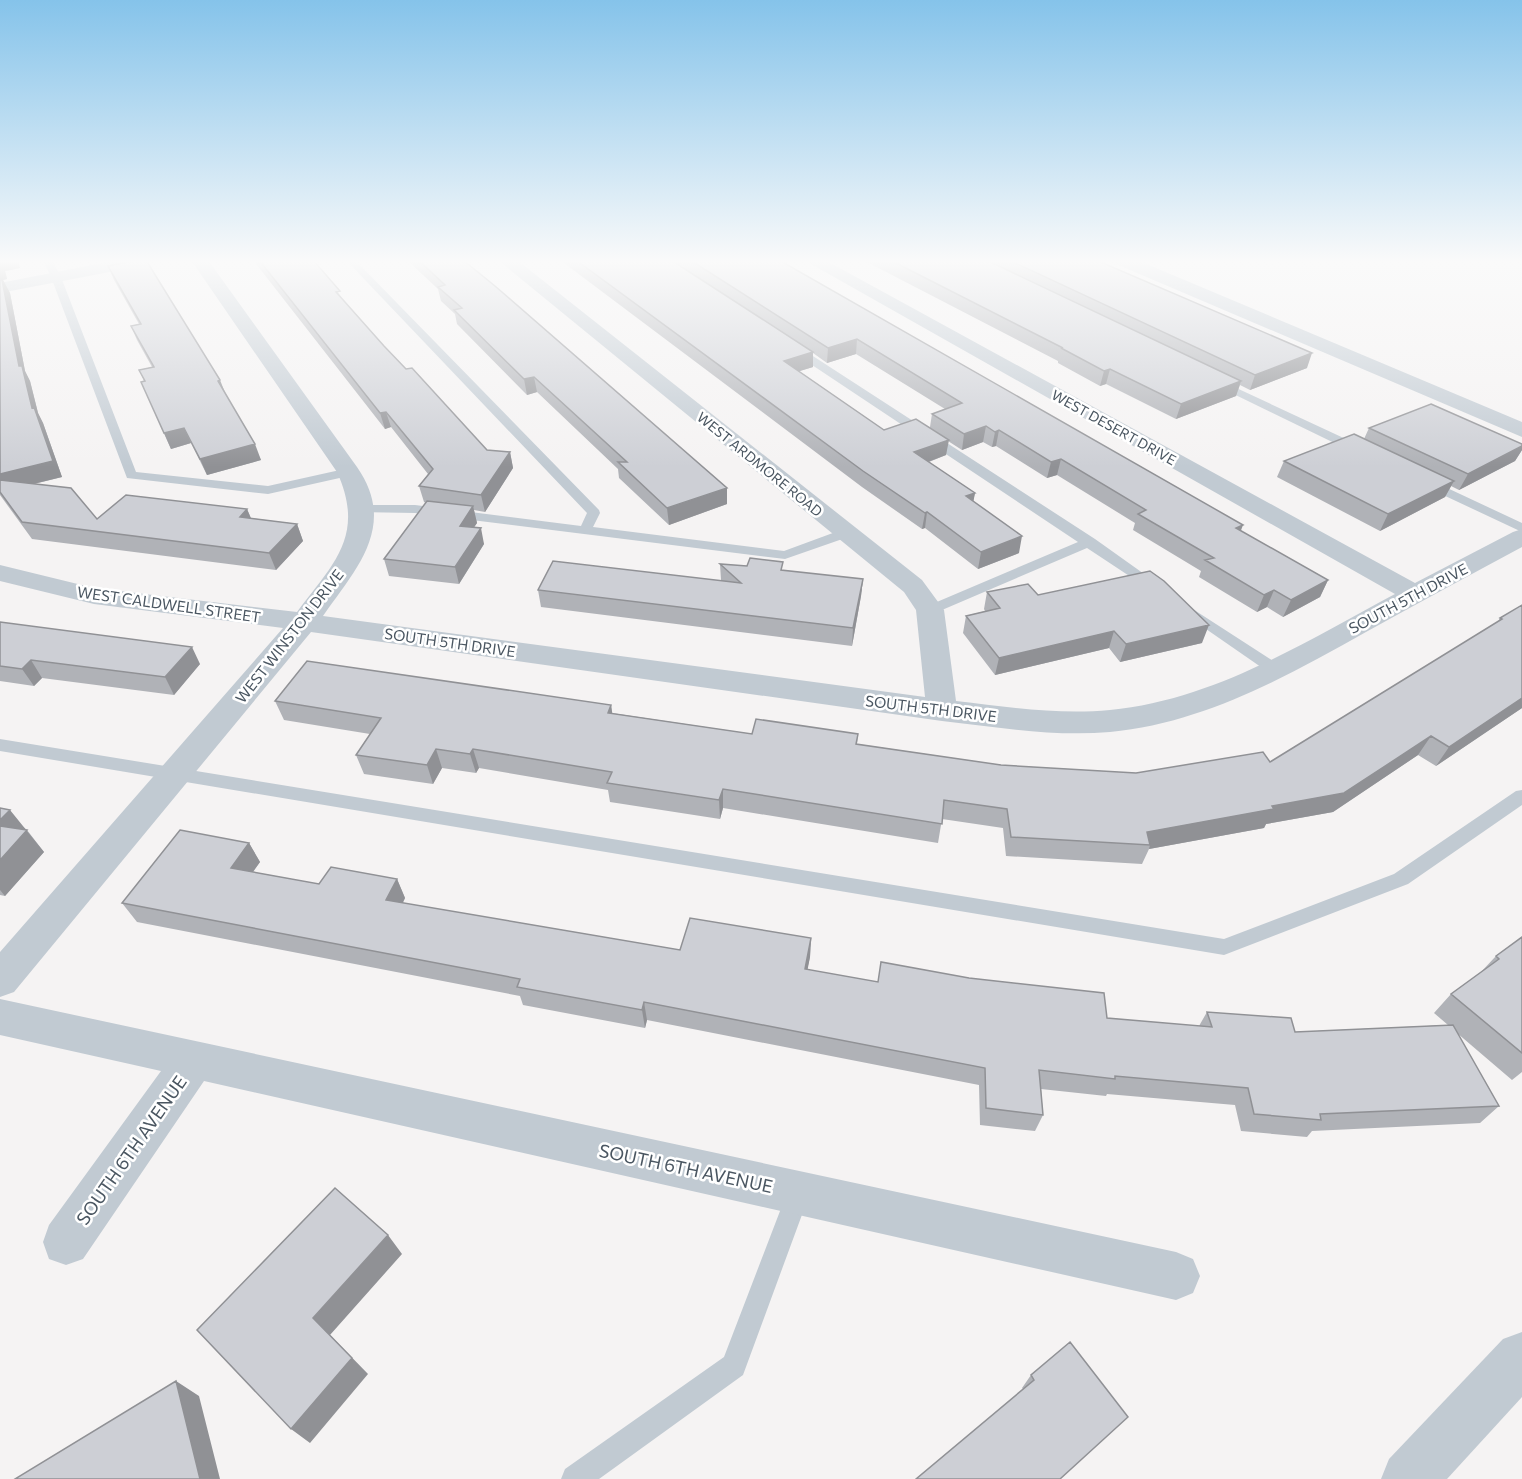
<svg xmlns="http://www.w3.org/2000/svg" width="1522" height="1479" font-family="Commissioner,sans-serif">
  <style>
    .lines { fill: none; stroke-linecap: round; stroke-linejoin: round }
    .service { fill: #c1cad2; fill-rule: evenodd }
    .minor { fill: #c1cad2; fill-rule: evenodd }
    .tertiary { fill: #c1cad2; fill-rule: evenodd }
    .wall { fill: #b0b2b7; fill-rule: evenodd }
    .shaded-wall { fill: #909195 }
    .building { fill: #cdcfd5; stroke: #909195; stroke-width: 1.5 }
    .labels { text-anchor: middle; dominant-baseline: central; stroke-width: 5; stroke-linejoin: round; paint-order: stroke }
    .far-street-label { font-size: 14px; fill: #4a5661; stroke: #fff }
    .street-label { font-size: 15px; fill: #4a5661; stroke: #fff }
    .near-street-label { font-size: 18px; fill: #4a5661; stroke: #fff }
  </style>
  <rect width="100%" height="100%" fill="#f5f3f3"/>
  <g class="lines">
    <path class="service" d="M43,260H52L61,277L136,472L268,486L349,468L355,472L353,475L268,494L127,478L51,277Z
      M346,260H355L599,510L600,513L593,527L784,551L841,530L846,529L853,533L851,536L785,559L415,513L356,512L355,509L361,505H415L581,526L587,513Z
      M791,347H799L1095,539L1161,586L1159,589H1149L1087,548L935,613H925L923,610L925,607L1078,542L791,351Z
      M1217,379L1363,447L1365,450L1363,453H1355L1213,384V380Z
      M1428,479L1522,523V532L1424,486L1422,483L1424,480Z
      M1185,604L1281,666L1284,670L1281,674H1271L1180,611L1178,608L1180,605Z
      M0,739L1224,939L1394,874L1516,791L1522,790V805L1408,884L1224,955L0,751Z
      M798,1181L806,1185L810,1193L743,1375L599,1479H561L565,1469L724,1357L790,1185Z"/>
    <path class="minor" d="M118,260H154L146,265L0,293V283Z
      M191,260H208L357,467C398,526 356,569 323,616L925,697L916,610L904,592L498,260H517L922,580L944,610L956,701C1007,707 1059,715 1110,710C1214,700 1305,642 1395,594L804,260H825L1415,583L1513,532L1522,529V547C1470,575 1418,603 1366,632C1286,677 1203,723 1110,732C1054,737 997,727 942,721L311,632L14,992L0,997V952L283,628L94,604L0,581V565L94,588L297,612C333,564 366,536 337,472Z
      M1114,260H1137L1522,422V437L1116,264Z
      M0,999L1176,1252L1193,1259L1200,1276L1193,1293L1176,1300L204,1081L83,1259L66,1265L49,1259L43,1242L49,1225L161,1071L0,1035Z"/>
    <path class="tertiary" d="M1522,1332V1397L1447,1479H1381L1389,1459L1503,1339Z"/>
  </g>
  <path class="wall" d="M0,260L20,268L5,271L7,279L3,280L10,293L25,371L30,381L38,413L43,423L62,477L34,484L97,519L247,509L251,518L297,524L303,541L276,570L32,539L0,495Z
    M253,260H314L342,298L384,346L406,369L487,450L510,452L513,468L485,512L474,510L477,523L474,527L484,544L459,584L389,576L384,559L426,503L424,502L419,486L428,474L391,427L385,429Z
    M407,260H463L727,488V504L669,525L619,478L618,469L537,392L527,395L457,324L455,314L441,301L438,289Z
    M560,260H779L1241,531L1328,580L1320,597L1283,617L1267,607L1257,612L1199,577L1201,571L1133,530L1135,523L1057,475L1047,478L996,446L992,447L983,442L962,450L948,441L946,455L929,462L975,493L973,501L1019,553L978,569L925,528L922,529L862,487ZM813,353L827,363L856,354L945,409L932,414L930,427L884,430L799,371L813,367Z
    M863,260H1096L1307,368L1250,390L1240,385L1236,396L1176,419L1106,384L1100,386L1058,363V361Z
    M108,266L226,395L261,460L207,475L191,443L171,449L141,382L144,381L139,370L152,367L137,340L131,326L139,324L114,280Z
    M1369,428L1522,444V450L1515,461L1459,490L1451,486L1445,497L1380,531L1277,477L1284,461L1364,439Z
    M720,564L863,579L861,596L852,646L541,607L538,590L721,580Z
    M987,592L1038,595L1202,643L1120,662L1109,648L995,675L963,633L966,616L985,611L984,609Z
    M1522,605V708L1436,766L1418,755L1333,812L1266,824L1264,828L1149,849L1142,864L1006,856L1003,828L942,819L938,843L723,808L720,819L610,802L608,790L479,768L476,773L442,768L433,784L364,774L356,755L370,734L284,720L275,701L611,705L612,713L752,734H858L857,744L1001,765L1136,773L1270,762L1498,622L1500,618Z
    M0,622L200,664L174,695L42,678L34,686L0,681Z
    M0,808L27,830L44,852L5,896L0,895Z
    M249,843L260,862L253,872L319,884L397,879L405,898L403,903L680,950L811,938L810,957L807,970L878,982L1107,1018L1199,1026L1207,1012L1295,1032L1448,1025L1434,1013L1451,994L1481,972L1496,956L1522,937V1072L1512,1080L1457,1033L1499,1106L1480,1123L1312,1131L1307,1137L1241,1131L1235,1105L1107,1094L1106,1096L1041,1089L1043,1115L1035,1131L980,1125L979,1085L647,1020L645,1028L523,1005L520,996L137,922L122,903Z
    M1031,1375L1128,1417L1023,1389L1022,1388Z"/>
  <path class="shaded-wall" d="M0,260H18L20,268L5,271L7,279L3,280L10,293L25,371L30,381L38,413L43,423L62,477L0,492V474L32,408L19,366L0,281Z
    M857,339L856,354L827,363L828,348Z
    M813,352V367L784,376V361Z
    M1312,353L1307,368L1250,390L1255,375Z
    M1110,369L1106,384L1100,386L1104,371Z
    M534,377L537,392L527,395L524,379Z
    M220,380L226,395L218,381Z
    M1241,381L1236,396L1176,419L1181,404Z
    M386,412L391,427L385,429L380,413Z
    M986,426L983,442L962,450L964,434Z
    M184,428L191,443L171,449L164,433Z
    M999,430L996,446L992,447L995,432Z
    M949,440L946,455L912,468L914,452Z
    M255,444L261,460L207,475L200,459Z
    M1522,446V450L1515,461L1459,490L1468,474Z
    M510,452L513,468L485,512L481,495Z
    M1061,459L1057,475L1047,478L1051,462Z
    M1454,481L1445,497L1380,531L1388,514Z
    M727,488V504L669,525L667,508Z
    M975,493L972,509L966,496Z
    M473,506L477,523L464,542L460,526Z
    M247,509L254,526L240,517Z
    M927,512L925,528L922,529L925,513Z
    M297,524L303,541L276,570L269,553Z
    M1243,525L1237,541L1236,528Z
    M481,528L484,544L459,584L455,567Z
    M1022,536L1019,553L978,569L981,552Z
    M863,579L861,596L852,646L853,628Z
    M1328,580L1320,597L1283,617L1291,600Z
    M1274,590L1267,607L1257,612L1264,595Z
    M1209,625L1202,643L1120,662L1126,644Z
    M1114,631L1109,648L995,675L999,658Z
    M192,647L200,664L174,695L165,677Z
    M31,660L42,678L34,686L22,669Z
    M1522,698V708L1436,766L1449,747Z
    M611,705L614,724L608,713Z
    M1431,736L1418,755L1333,812L1266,824L1264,828L1149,849L1150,845L1147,832L1272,806Z
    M436,749L442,768L433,784L427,765Z
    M473,749L479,768L476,773L470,754Z
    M723,789V808L720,819L719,800Z
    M10,810L44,852L5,896L0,890V820Z
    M249,843L260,862L242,887L231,868Z
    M397,879L405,898L394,919L386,900Z
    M811,938L810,957L804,988L805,969Z
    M644,1002L647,1020L645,1028L642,1010Z
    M388,1235L402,1254L330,1335L368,1374L310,1443L291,1429L313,1318Z
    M176,1381L199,1396L220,1479H200Z"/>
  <path class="building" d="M138,260H146L220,380L218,381L255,444L200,459L184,428L164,433L141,382L145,381L139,370L154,367L131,326L141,324L108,266Z
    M259,260H313L340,291L336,292L384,346L406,369L412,368L487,450L510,452L481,495L419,486L433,469L386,412L380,413Z
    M418,260H463L495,286L727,488L667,508L618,462H627L534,377L524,379L454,310L462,308L438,287L445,285Z
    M576,260H671L813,352L784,361L884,430L916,419L949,440L914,452L975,493L966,496L1022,536L981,552L927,512L925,513L863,471Z
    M690,260H779L1243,525L1236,528L1328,580L1291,600L1274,590L1264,595L1205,560L1214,558L1138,514L1146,510L1061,459L1051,462L999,430L995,432L986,426L964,434L932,414L962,403L857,339L828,348Z
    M890,260H986L1241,381L1181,404L1110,369L1104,371L1061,348H1063Z
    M1009,260H1096L1312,353L1255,375Z
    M0,280H2L19,366H22L32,408L34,407L53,461L0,474Z
    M1431,404L1522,444V446L1468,474L1369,428Z
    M1354,434L1454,481L1388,514L1284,461Z
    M0,480L71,488L97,519L126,495L247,509L240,517L297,524L269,553L22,522L0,492Z
    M427,501L473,506L460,526L481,528L455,567L384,559Z
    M750,558L783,562L781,570L863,579L853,628L538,590L553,561L741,583L720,564L747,566Z
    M1150,571L1164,581L1209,625L1126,644L1114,631L999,658L966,616L1000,608L987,592L1028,584L1038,595Z
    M1522,605V698L1449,747L1431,736L1344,793L1272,806L1274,809L1147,832L1150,845L1011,837L1007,809L944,800L942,824L723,789L719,800L607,783L612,772L473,749L470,754L436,749L427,765L356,755L381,718L275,701L307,661L611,705L608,713L752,734L756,719L858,734L856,744L1001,765L1136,773L1263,752L1270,762L1502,619L1500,618Z
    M0,622L192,647L165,677L31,660L22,669L0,666Z
    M0,808L10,810L0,820Z
    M0,826L27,830L0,860Z
    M180,830L249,843L231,868L319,884L331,867L397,879L386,900L680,950L690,918L811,938L805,969L878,982L881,962L969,978L1104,993L1107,1018L1212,1027L1207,1012L1291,1018L1295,1032L1453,1025L1499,1106L1320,1114L1321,1120L1254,1114L1248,1088L1115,1076V1079L1039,1070L1043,1115L986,1108L985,1068L644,1002L642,1010L517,987L520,979L122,903Z
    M1522,937V1053L1451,994L1499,959L1496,956Z
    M335,1188L388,1235L313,1318L352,1358L291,1429L197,1330Z
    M1070,1342L1128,1417L1060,1479H916L1034,1380L1031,1375Z
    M176,1381L200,1479H15Z"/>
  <linearGradient id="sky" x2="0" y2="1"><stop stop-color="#85c3ea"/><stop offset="0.56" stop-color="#fafafa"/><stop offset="1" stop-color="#fafafa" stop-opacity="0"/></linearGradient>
  <rect width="1522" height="467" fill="url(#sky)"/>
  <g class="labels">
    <g class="far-street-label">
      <text transform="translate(1114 427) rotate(29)">WEST DESERT DRIVE</text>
      <text transform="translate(760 464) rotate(39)">WEST ARDMORE ROAD</text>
    </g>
    <g class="street-label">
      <text transform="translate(1408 598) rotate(-28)">SOUTH 5TH DRIVE</text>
      <text transform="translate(169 604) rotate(8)">WEST CALDWELL STREET</text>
      <text transform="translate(289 636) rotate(-52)">WEST WINSTON DRIVE</text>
      <text transform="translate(450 642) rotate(8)">SOUTH 5TH DRIVE</text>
      <text transform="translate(931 708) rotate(7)">SOUTH 5TH DRIVE</text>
    </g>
    <g class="near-street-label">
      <text transform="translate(131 1150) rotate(-55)">SOUTH 6TH AVENUE</text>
      <text transform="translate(686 1168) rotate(12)">SOUTH 6TH AVENUE</text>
    </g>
  </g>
</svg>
